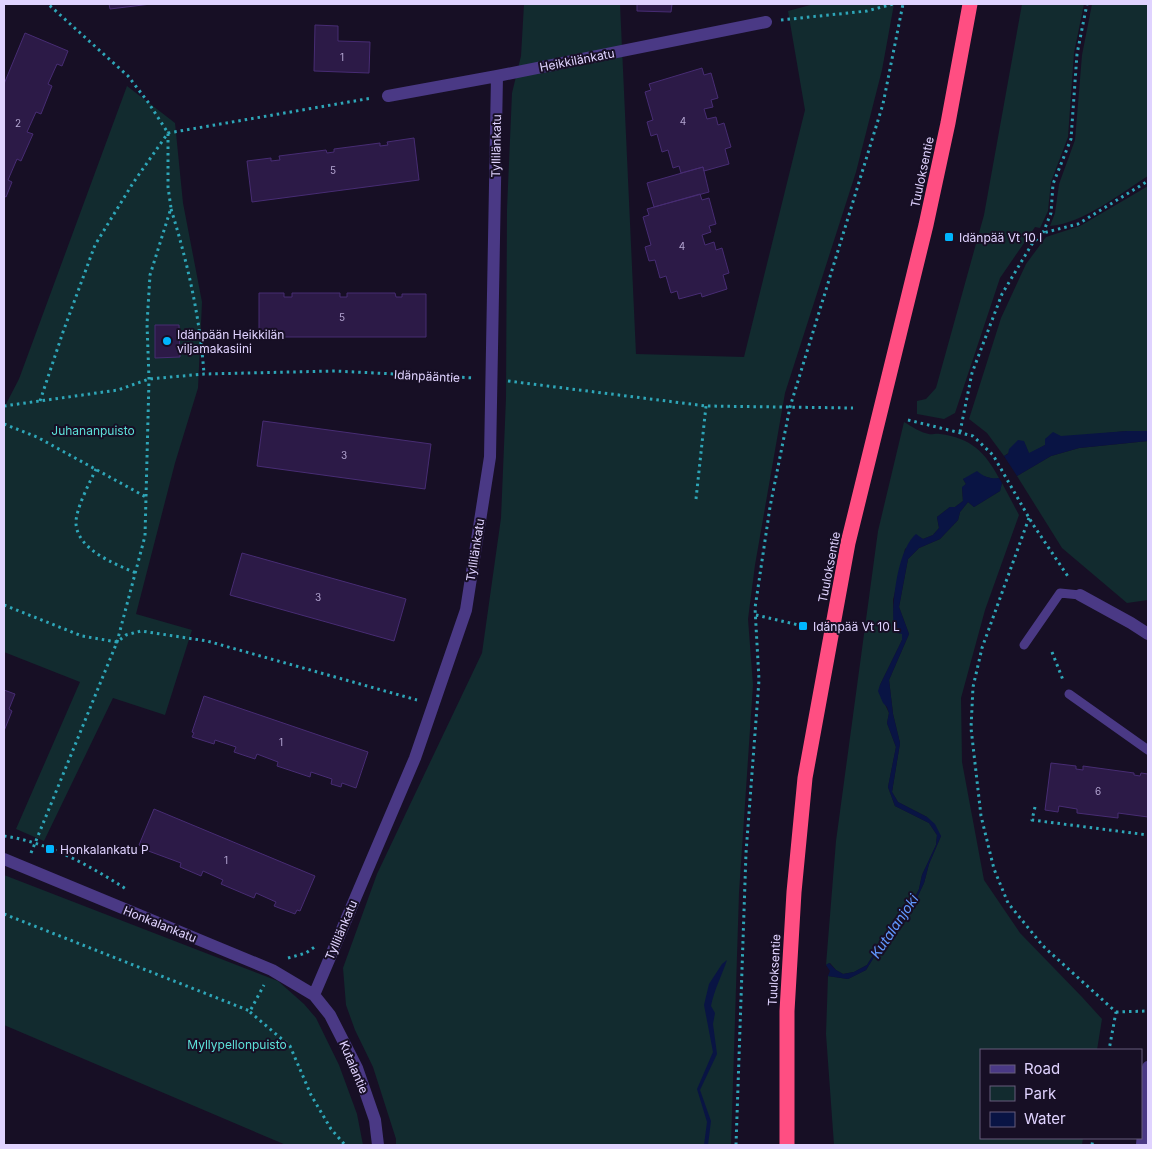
<svg xmlns="http://www.w3.org/2000/svg" width="1152" height="1149" font-family="Inter,sans-serif">
  <style>
    .green { fill: #122b2f }
    .water { fill: #091444 }
    .building { fill: #2c1a47; stroke: #472c73 }
    .lines { fill: none; stroke-linecap: round; stroke-linejoin: round }
    .path { stroke: #2ea6b8; stroke-width: 3; stroke-dasharray: 2.5 4; stroke-linecap: butt }
    .lane { stroke: #4a3985; stroke-width: 9 }
    .street { stroke: #4a3985; stroke-width: 12 }
    .highway { stroke: #ff4e82; stroke-width: 15 }
    .poi-dot { fill: #00b5fe; stroke: #170f25; stroke-width: 2 }
    .labels { text-anchor: middle; dominant-baseline: central; stroke-width: 4; stroke-linejoin: round; paint-order: stroke }
    .number-label { font-size: 10px; fill: #b3a5d1 }
    .street-label { font-size: 12px; fill: #e0d3ff; stroke: #170f25 }
    .poi-label { font-size: 12px; fill: #e0d3ff; stroke: #170f25; text-anchor: start }
    .park-label { font-size: 12px; fill: #5de1d9; stroke: #170f25 }
    .water-label { font-size: 14px; font-style: italic; fill: #6198ff; stroke: #170f25 }
  </style>
  <rect width="100%" height="100%" fill="#170f25"/>
  <path class="green" d="M524,4H620L636,354L744,357L805,110L788,11L814,4H894L882,70L856,172L785,393L755,565L748,619L753,685L739,893L731,1145H396V1139L373,1067L355,1030L346,1005L343,968L377,874L482,653L501,518L506,398L507,209L512,93L521,56Z
    M1022,4H1084L1074,53L1068,137L1051,182L1048,211L1040,228L1035,227L1000,278L955,413L944,419L917,414V401L926,399L936,388L984,215Z
    M1092,4H1148V176C1121,193 1082,224 1050,226L1055,213L1059,184L1075,140L1082,55Z
    M127,86L175,123L183,203L202,302L198,388L175,463L136,614L192,630L165,715L113,698L44,841L16,829L80,682L4,652V408L19,379Z
    M1148,186V431H1127L1045,439V445L1029,454L1024,442L1004,456L987,433L969,419L1001,318L1026,264L1046,237L1080,226Z
    M904,422C911,426 921,433 929,434C932,435 936,433 940,434C971,438 985,452 999,478L994,479L983,476L963,479L966,484L962,488L963,501L955,507H950L937,517L939,528L933,535L923,539L919,537L905,549L893,600L894,624L902,634V640L880,685L879,692L889,713L887,723L896,747L888,787L895,806L929,823L937,835L936,845L922,875L919,889L912,903L889,930L867,965L854,972L843,974L836,970L830,963L826,965L836,841L878,531Z
    M1148,441V600L1127,603L1062,548L1017,476L1051,456L1079,448Z
    M1002,483L1019,515L985,610L961,698L962,762L984,880L1020,933L1082,997L1102,1019L1097,1050H981V1138H1083L1082,1145H834L826,1034L828,976L848,979L866,970L887,936L914,904L924,883L929,864L941,836L927,817L898,802L892,792L900,743L893,714L889,680L909,634L899,607L908,559L919,548L940,539L958,520L960,512L968,502L974,507L1000,491Z
    M4,875L278,981L304,1004L316,1018L339,1065L357,1114L363,1145H286L4,1025Z"/>
  <path class="water" d="M1127,431H1148V441L1079,448L1051,456L1017,476L1004,456L1008,454L1009,449L1018,440L1024,441L1029,453L1045,445V439L1053,432L1061,436Z
    M977,471C984,477 990,479 999,478L1002,483L1000,491L974,507L968,502L960,512L958,520L940,539L919,548L908,559L899,607L909,634L889,680L893,714L900,743L892,792L898,802L927,817L935,824L941,836L929,864L924,883L914,904L887,936L866,970L848,979L828,976L830,971L826,965L829,963L836,970L843,974L854,972L867,965L889,930L912,903L919,889L922,875L936,845L937,835L929,823L895,806L888,787L896,747L887,723L889,713L887,707L883,703L878,691L880,685L902,640V634L896,633L894,630C891,606 897,550 916,534L923,539L933,535L939,528L937,517L950,507H955L963,501L962,487L966,484L963,479Z
    M727,960C722,975 714,990 711,1006L715,1013L713,1024L717,1054L700,1090L711,1121L708,1145H704L707,1122L697,1089L713,1052L704,1005L709,984L722,964Z"/>
  <path class="building" d="M109,4H151L110,9Z
    M637,4H672L671,12L637,11Z
    M315,25L338,26V41L370,42L369,73L314,71Z
    M25,33L68,51L62,66L57,64L48,84L52,86L41,114L36,112L27,132L33,134L21,161L17,159L8,180L12,182L6,197L4,196V84Z
    M702,68L704,75L711,73L718,98L711,100L713,107L704,109L707,119L716,117L718,125L724,123L731,147L725,149L729,164L704,171L703,167L681,173L679,166L673,168L668,150L662,152L657,134L651,136L647,122L653,120L645,92L651,90L649,84Z
    M414,138L419,180L252,202L247,161L271,158V161L280,160L279,156L326,150L327,153L334,152V149L380,143V146L388,145L387,142Z
    M703,167L709,192L654,207L647,183Z
    M700,194L702,200L709,198L716,224L709,226L711,232L702,235L705,245L714,242L716,250L722,248L729,273L723,275L727,289L702,297L701,293L679,299L677,291L671,293L666,276L660,278L655,260L649,261L645,247L651,245L643,217L649,215L647,209Z
    M259,293H284V297H292V293H340V297H347V293H395L396,297H402V294H426V337H259Z
    M155,325H179L180,357L155,358Z
    M263,421L431,444L425,489L257,466Z
    M242,553L406,599L394,641L230,595Z
    M4,690L15,694L9,709L12,711L4,731Z
    M204,696L368,752L356,788L342,783L341,787L331,784L332,779L311,772L310,777L277,766L278,762L257,754L255,759L234,752L236,747L215,740L214,744L192,737L194,733L192,732Z
    M1051,763L1076,766V769L1083,770V766L1134,773V775L1140,776L1141,773L1148,774V817L1118,813V818L1077,813V809L1059,806L1058,812L1045,810Z
    M154,809L315,876L300,911L297,910L295,914L274,906L276,902L256,893L254,898L221,884L223,880L203,871L201,876L180,867L181,863L143,849L144,847L139,845Z"/>
  <g class="lines">
    <path class="path" d="M781,20L867,11L893,4
      M171,209C188,264 200,318 204,374
      M1043,233L1051,213L1053,184L1071,139L1077,54L1087,4
      M508,381L706,406L853,408
      M40,401L63,332L95,245L133,183L168,133L372,98
      M4,406L118,390L149,379L204,374L335,371L475,378
      M908,420L973,436L993,455L1032,523L1069,578
      M4,424L37,437L146,497
      M960,432L972,373L1002,294L1032,244L1043,233L1078,224L1148,181
      M96,469C90,482 75,510 76,524C78,550 115,564 136,573
      M696,499L706,406
      M1029,518L982,648L973,687L971,728L981,816L994,869L1008,903L1043,946L1116,1012L1109,1050
      M4,605L82,636L117,642L126,635L141,631L207,641L417,700
      M756,615L803,626
      M1052,652L1063,680
      M1035,807L1032,820L1148,835
      M4,836C47,842 89,865 126,889
      M31,853L117,642L145,536L149,379L147,324L150,275L171,208L168,187V133L148,102L128,76L48,4
      M4,914L250,1011L264,985
      M288,958L306,953L316,946
      M250,1012L290,1046L311,1095L331,1129L345,1145
      M1116,1012L1148,1011
      M736,1145L746,853L759,680L755,608L770,507L790,407L883,104L903,4
      M1092,1145L1093,1138"/>
    <path class="lane" d="M1024,645L1060,593L1080,595
      M1069,694L1148,750"/>
    <path class="street" d="M388,96L497,76L766,22
      M1080,595L1131,623L1148,634
      M4,859L272,970L314,995L330,1015L357,1068L375,1120L378,1145
      M314,995L415,758L466,610L490,457L497,76
      M1142,1145L1148,1067"/>
    <path class="highway" d="M787,1145V1011L794,892L805,778L848,543L926,225L948,123L970,4"/>
  </g>
  <g class="poi-dot">
    <rect x="944" y="232" width="10" height="10" rx="2.5"/>
    <circle cx="167" cy="341" r="5"/>
    <rect x="798" y="621" width="10" height="10" rx="2.5"/>
    <rect x="45" y="844" width="10" height="10" rx="2.5"/>
  </g>
  <g class="labels">
    <g class="number-label">
      <text x="342" y="57">1</text>
      <text x="683" y="121">4</text>
      <text x="18" y="123">2</text>
      <text x="333" y="170">5</text>
      <text x="682" y="246">4</text>
      <text x="342" y="317">5</text>
      <text x="344" y="455">3</text>
      <text x="318" y="597">3</text>
      <text x="281" y="742">1</text>
      <text x="1098" y="791">6</text>
      <text x="226" y="860">1</text>
    </g>
    <g class="street-label">
      <text transform="translate(577 60) rotate(-11)">Heikkilänkatu</text>
      <text transform="translate(496 146) rotate(-89)">Tyllilänkatu</text>
      <text transform="translate(922 172) rotate(-78)">Tuuloksentie</text>
      <text transform="translate(427 376) rotate(3)">Idänpääntie</text>
      <text transform="translate(475 550) rotate(-81)">Tyllilänkatu</text>
      <text transform="translate(829 567) rotate(-79)">Tuuloksentie</text>
      <text transform="translate(160 924) rotate(22)">Honkalankatu</text>
      <text transform="translate(341 930) rotate(-67)">Tyllilänkatu</text>
      <text transform="translate(774 970) rotate(-87)">Tuuloksentie</text>
      <text transform="translate(354 1067) rotate(67)">Kutalantie</text>
    </g>
    <g class="poi-label">
      <text x="959" y="237">Idänpää Vt 10 I</text>
      <text x="177" y="334">Idänpään Heikkilän<tspan x="177" dy="14">viljamakasiini</tspan></text>
      <text x="813" y="626">Idänpää Vt 10 L</text>
      <text x="60" y="849">Honkalankatu P</text>
    </g>
    <g class="park-label">
      <text x="93" y="430">Juhananpuisto</text>
      <text x="237" y="1044">Myllypellonpuisto</text>
    </g>
    <g class="water-label">
      <text transform="translate(894 926) rotate(-56)">Kutalanjoki</text>
    </g>
  </g>
  <rect width="1152" height="1149" fill="none" stroke="#e0d3ff" stroke-width="10"/>
  <rect x="980" y="1049" width="162" height="90" fill="#170f25" stroke="#675d7c"/>
  <rect x="990" y="1065" width="25" height="8" fill="#4a3985" stroke="#675d7c"/>
  <text x="1024" y="1074" font-size="15" fill="#e0d3ff">Road</text>
  <rect x="990" y="1086" width="25" height="15" fill="#122b2f" stroke="#675d7c"/>
  <text x="1024" y="1099" font-size="15" fill="#e0d3ff">Park</text>
  <rect x="990" y="1112" width="25" height="15" fill="#091444" stroke="#675d7c"/>
  <text x="1024" y="1124" font-size="15" fill="#e0d3ff">Water</text>
</svg>
